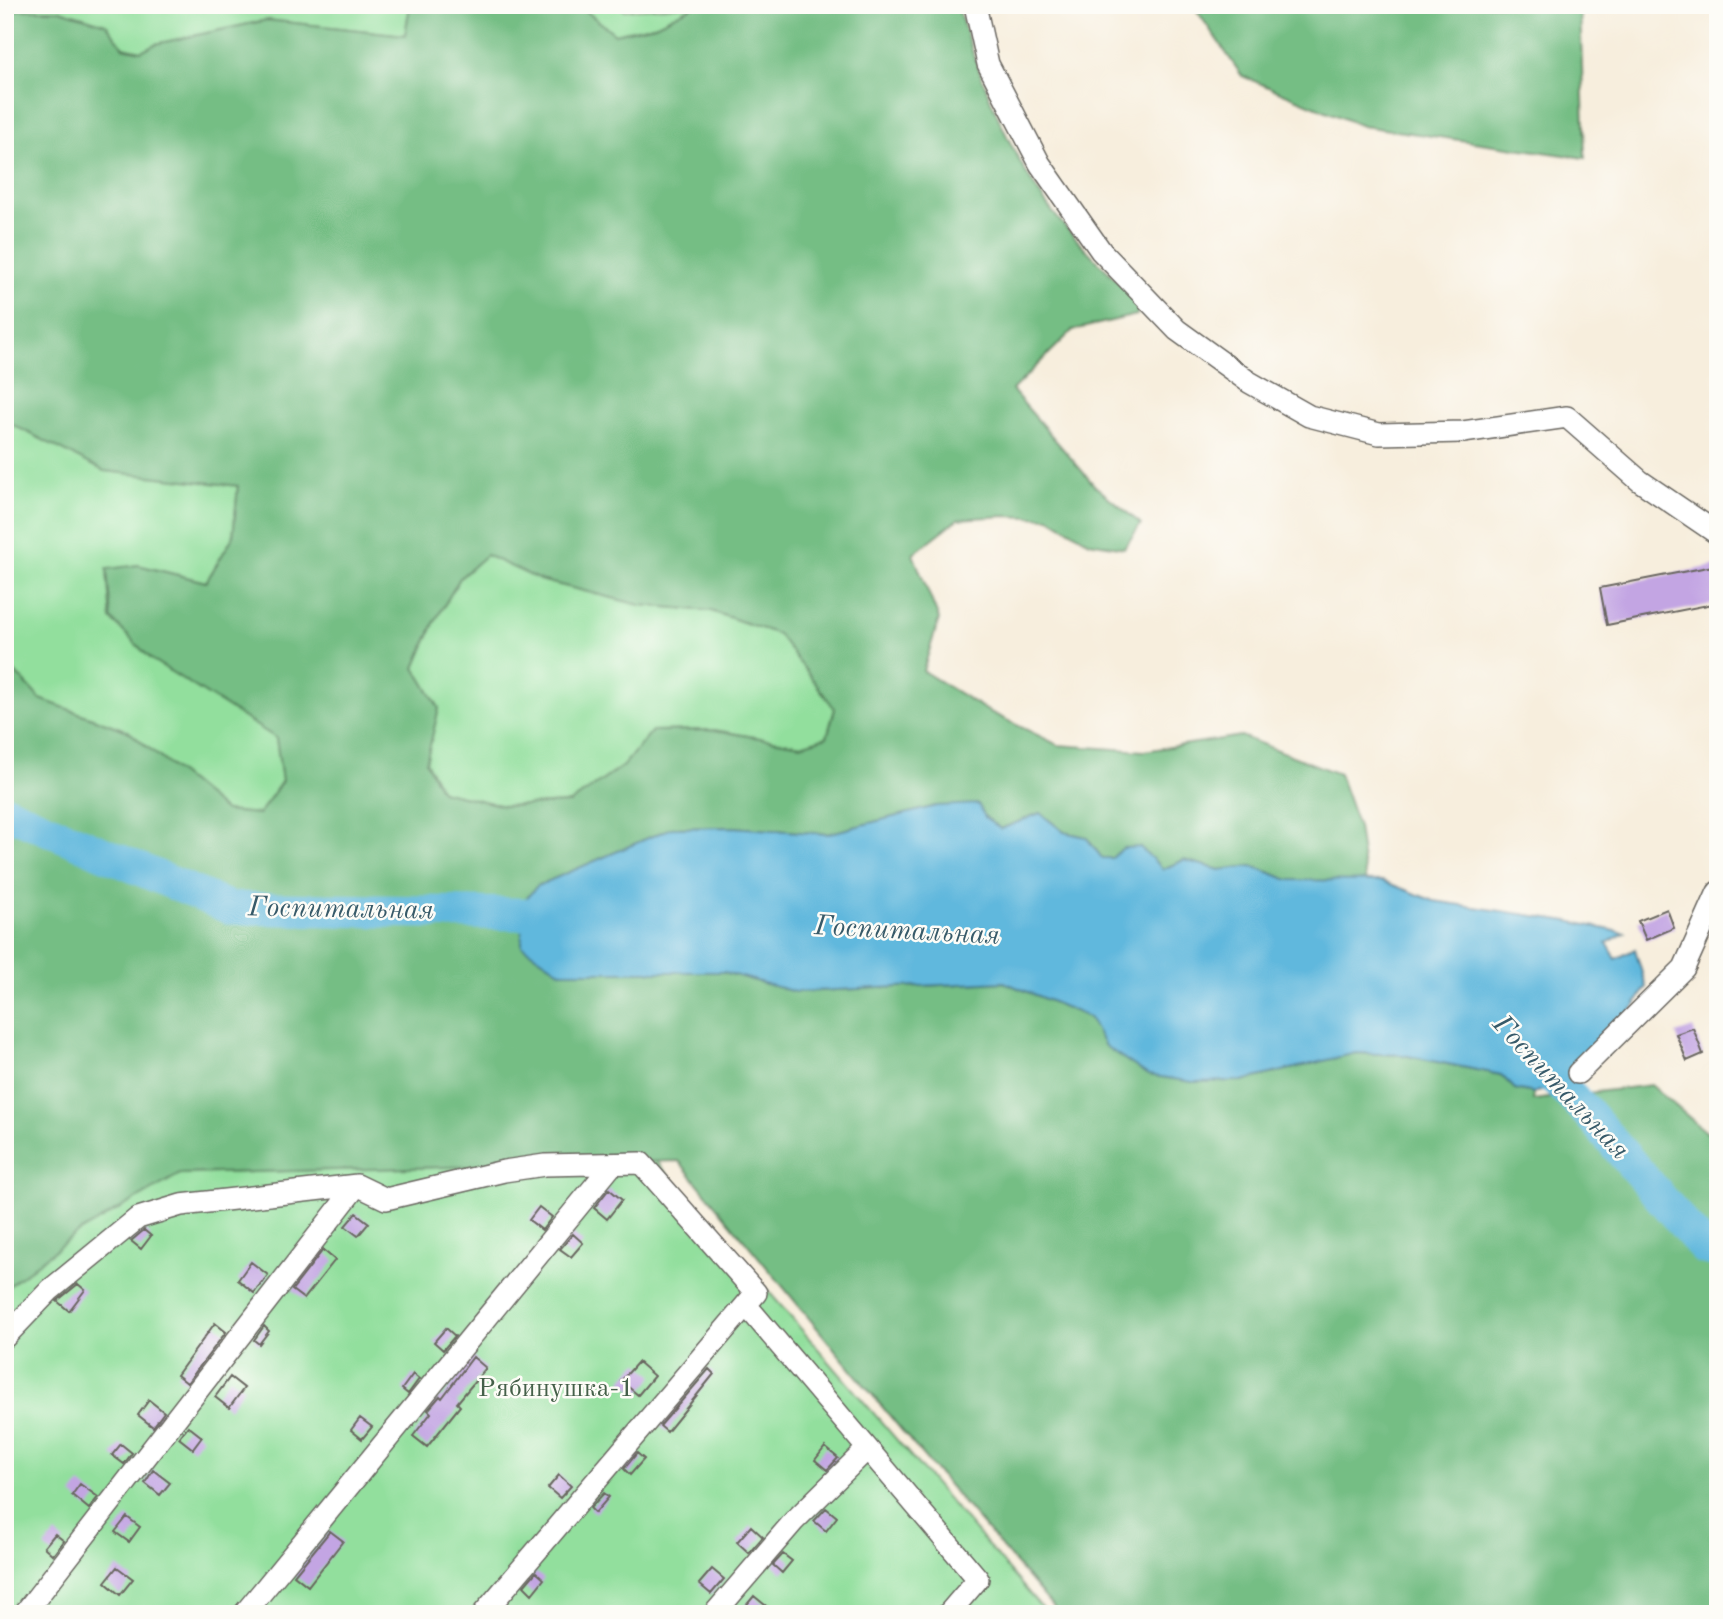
<svg xmlns="http://www.w3.org/2000/svg" width="1723" height="1619" font-family="'Old Standard TT',serif">
  <style>
    .green { fill: #92df9d; stroke: #577e5c; stroke-width: 2 }
    .forest { fill: #75be84; stroke: #486d50; stroke-width: 2; fill-rule: evenodd }
    .water { fill: #60b8dd; stroke: #3e6a7c; stroke-width: 2 }
    .lines { fill: none; stroke-linecap: round; stroke-linejoin: round }
    .river { stroke: #60b8dd; stroke-width: 33 }
    .building { fill: #c3a5e3 }
    .minor-casing { stroke: #696660; stroke-width: 24 }
    .minor { stroke: #fff; stroke-width: 21 }
    .labels { text-anchor: middle; dominant-baseline: central; stroke-width: 5; stroke-linejoin: round; paint-order: stroke }
    .park-label { font-size: 26px; fill: #456049; stroke: #fdfcf7 }
    .water-label { font-size: 28px; font-style: italic; fill: #375a69; stroke: #fdfcf7 }
  </style>
  <rect width="100%" height="100%" fill="#fdfcf7"/>
  <filter id="ink" filterUnits="userSpaceOnUse"><feTurbulence type="fractalNoise" baseFrequency=".0143" numOctaves="2"/><feDisplacementMap in="SourceGraphic" scale="14" xChannelSelector="R" yChannelSelector="G"/><feConvolveMatrix kernelMatrix="1 2 1 2 8 2 1 2 1" color-interpolation-filters="sRGB"/></filter>
  <filter id="wash" filterUnits="userSpaceOnUse"><feTurbulence type="fractalNoise" baseFrequency=".00686" numOctaves="4" result="noise"/><feDisplacementMap in="SourceGraphic" scale="28" xChannelSelector="R" yChannelSelector="G"/><feGaussianBlur stdDeviation="1.57" result="paint"/><feColorMatrix in="noise" values="0 0 0 0 0 0 0 0 0 0 0 0 0 0 0 0 0 1.4 0 .05"/><feComposite in="paint" operator="in"/></filter>
  <g filter="url(#wash)">
    <rect width="100%" height="100%" fill="#f7eedd"/>
    <path class="green" d="M5,5H410L405,35L267,20L156,44L141,51L123,47L106,24L60,10H5Z
      M578,5H619L624,10L696,5L655,25L615,34Z
      M5,421L175,478L238,485L233,537L206,582L138,565L107,570L111,619L151,659L276,738L282,781L259,814L225,811L128,731L40,699L5,661Z
      M486,554L540,580L640,605L711,611L778,634L835,708L827,737L801,745L714,730L652,731L623,766L570,803L504,806L441,791L426,762L439,708L415,668L434,623L460,578Z
      M656,1161L1047,1614H5V1289L74,1235L180,1174Z"/>
    <path class="forest" d="M410,5H578L615,34L655,25L696,5H957C979,75 1012,166 1061,222C1085,250 1113,276 1139,303L1137,315L1073,330L1012,390L1095,486L1141,524L1124,548L1089,542L1050,518L1006,516L958,519L913,554L939,619L923,671L988,711L1058,745L1144,751L1241,736L1339,774L1358,827L1366,883L1289,880L1252,866L1220,870L1184,860L1163,869L1102,858L1086,837L1064,832L1040,813L1001,829L985,817L936,806L827,834L732,827L671,828L537,886L561,972H724L795,992L1004,982L1089,1017L1105,1046L1242,1081L1355,1053L1403,1055L1501,1075L1515,1089L1534,1093L1533,1100L1651,1085L1718,1142V1614H1059L913,1444L679,1161L180,1174L74,1235L5,1289V661L40,699L128,731L225,811L259,814L282,781L276,738L151,659L111,619L107,569L138,565L206,582L233,537L238,486L104,471L5,421V10H60L106,24L123,47L141,51L155,44L267,20L405,35ZM486,555L540,580L640,605L711,611L778,634L835,709L827,737L801,745L714,730L652,731L623,766L570,803L504,806L441,791L426,762L439,708L415,668L434,623L460,578Z
      M1193,5H1580L1585,158L1362,126L1242,76Z"/>
    <path class="water" d="M978,804L985,817L1001,829L1040,813L1064,832L1086,837L1102,858H1112L1123,848L1140,847L1163,869L1184,860L1220,870L1252,866L1289,880L1383,881L1434,901L1568,921L1625,933L1607,943L1616,959L1635,949L1646,987L1634,1007L1556,1084L1534,1093L1515,1089L1501,1075L1403,1055L1356,1053L1242,1081L1192,1082L1148,1075L1105,1046L1089,1017L1004,982L795,992L724,972H561L522,946V903L537,886L671,828L732,827L827,834L936,806Z"/>
    <g class="lines">
      <path class="river" d="M5,811L230,908L567,915
        M1525,1050L1586,1111L1704,1248L1718,1251"/>
    </g>
    <g id="blocks">
      <path class="building" d="M1718,565V603L1607,625L1600,588Z
        M1667,909L1674,928L1646,940L1638,921Z
        M1693,1028L1703,1054L1687,1061L1676,1034Z
        M609,1189L622,1200L607,1219L594,1208Z
        M539,1207L552,1217L542,1230L529,1220Z
        M356,1213L369,1223L358,1236L345,1226Z
        M144,1230L151,1236L141,1249L131,1241Z
        M573,1234L583,1243L571,1257L560,1249Z
        M323,1250L335,1260L304,1299L292,1290Z
        M251,1262L268,1275L254,1293L238,1280Z
        M78,1284L85,1290L69,1311L57,1301Z
        M215,1323L226,1332L187,1383L177,1375Z
        M264,1326L269,1331L259,1344L254,1340Z
        M446,1328L455,1336L443,1350L434,1342Z
        M473,1357L486,1368L457,1403L460,1406L427,1447L413,1436L431,1413L428,1410L440,1396L442,1398Z
        M638,1362L654,1376L638,1395L621,1381Z
        M709,1369L714,1374L667,1432L660,1426Z
        M413,1374L419,1379L408,1394L402,1389Z
        M230,1377L244,1388L229,1408L215,1397Z
        M149,1400L164,1412L153,1427L138,1415Z
        M360,1418L372,1427L362,1439L351,1430Z
        M188,1426L202,1437L193,1449L179,1438Z
        M121,1444L132,1453L124,1464L112,1455Z
        M825,1447L838,1458L827,1470L815,1460Z
        M637,1453L644,1459L630,1475L624,1469Z
        M153,1470L170,1483L160,1495L145,1483Z
        M559,1475L571,1486L560,1498L548,1488Z
        M80,1484L98,1497L89,1509L72,1495Z
        M604,1493L609,1497L595,1513L590,1508Z
        M826,1508L837,1517L826,1531L814,1521Z
        M127,1517L140,1527L129,1542L115,1532Z
        M751,1526L763,1537L749,1553L737,1542Z
        M330,1531L343,1541L308,1586L294,1575Z
        M55,1534L64,1541L53,1555L44,1547Z
        M783,1554L792,1561L782,1573L773,1565Z
        M117,1567L133,1579L120,1595L105,1582Z
        M712,1569L724,1579L711,1594L699,1584Z
        M536,1572L544,1579L532,1594L524,1586Z
        M754,1596L776,1614H739Z"/>
    </g>
  </g>
  <g filter="url(#ink)">
    <use href="#blocks" fill-opacity="0" stroke="#696660" stroke-width="2"/>
    <g class="lines">
      <defs>
        <path id="minor" d="M975,5L988,64L1040,164L1101,251L1177,330L1249,382L1309,416L1379,434L1463,432L1567,417L1640,481L1718,534
          M1578,1073L1684,968L1718,892
          M746,1305L978,1579L948,1614
          M5,1337L50,1290L138,1218L181,1205L357,1185L386,1199L504,1171L545,1165L641,1163L756,1293L483,1614
          M24,1614L357,1185
          M244,1614L612,1165
          M714,1614L794,1521L867,1449"/>
      </defs>
      <use href="#minor" class="minor-casing"/>
      <use href="#minor" class="minor"/>
    </g>
  </g>
  <g class="labels">
    <g class="park-label">
      <text x="556" y="1389">Рябинушка-1</text>
    </g>
    <g class="water-label">
      <text transform="translate(341 910) rotate(1)">Госпитальная</text>
      <text transform="translate(907 932) rotate(3)">Госпитальная</text>
      <text transform="translate(1560 1088) rotate(47)">Госпитальная</text>
    </g>
  </g>
  <rect width="1723" height="1619" fill="none" stroke="#fdfcf7" stroke-width="28"/>
</svg>
